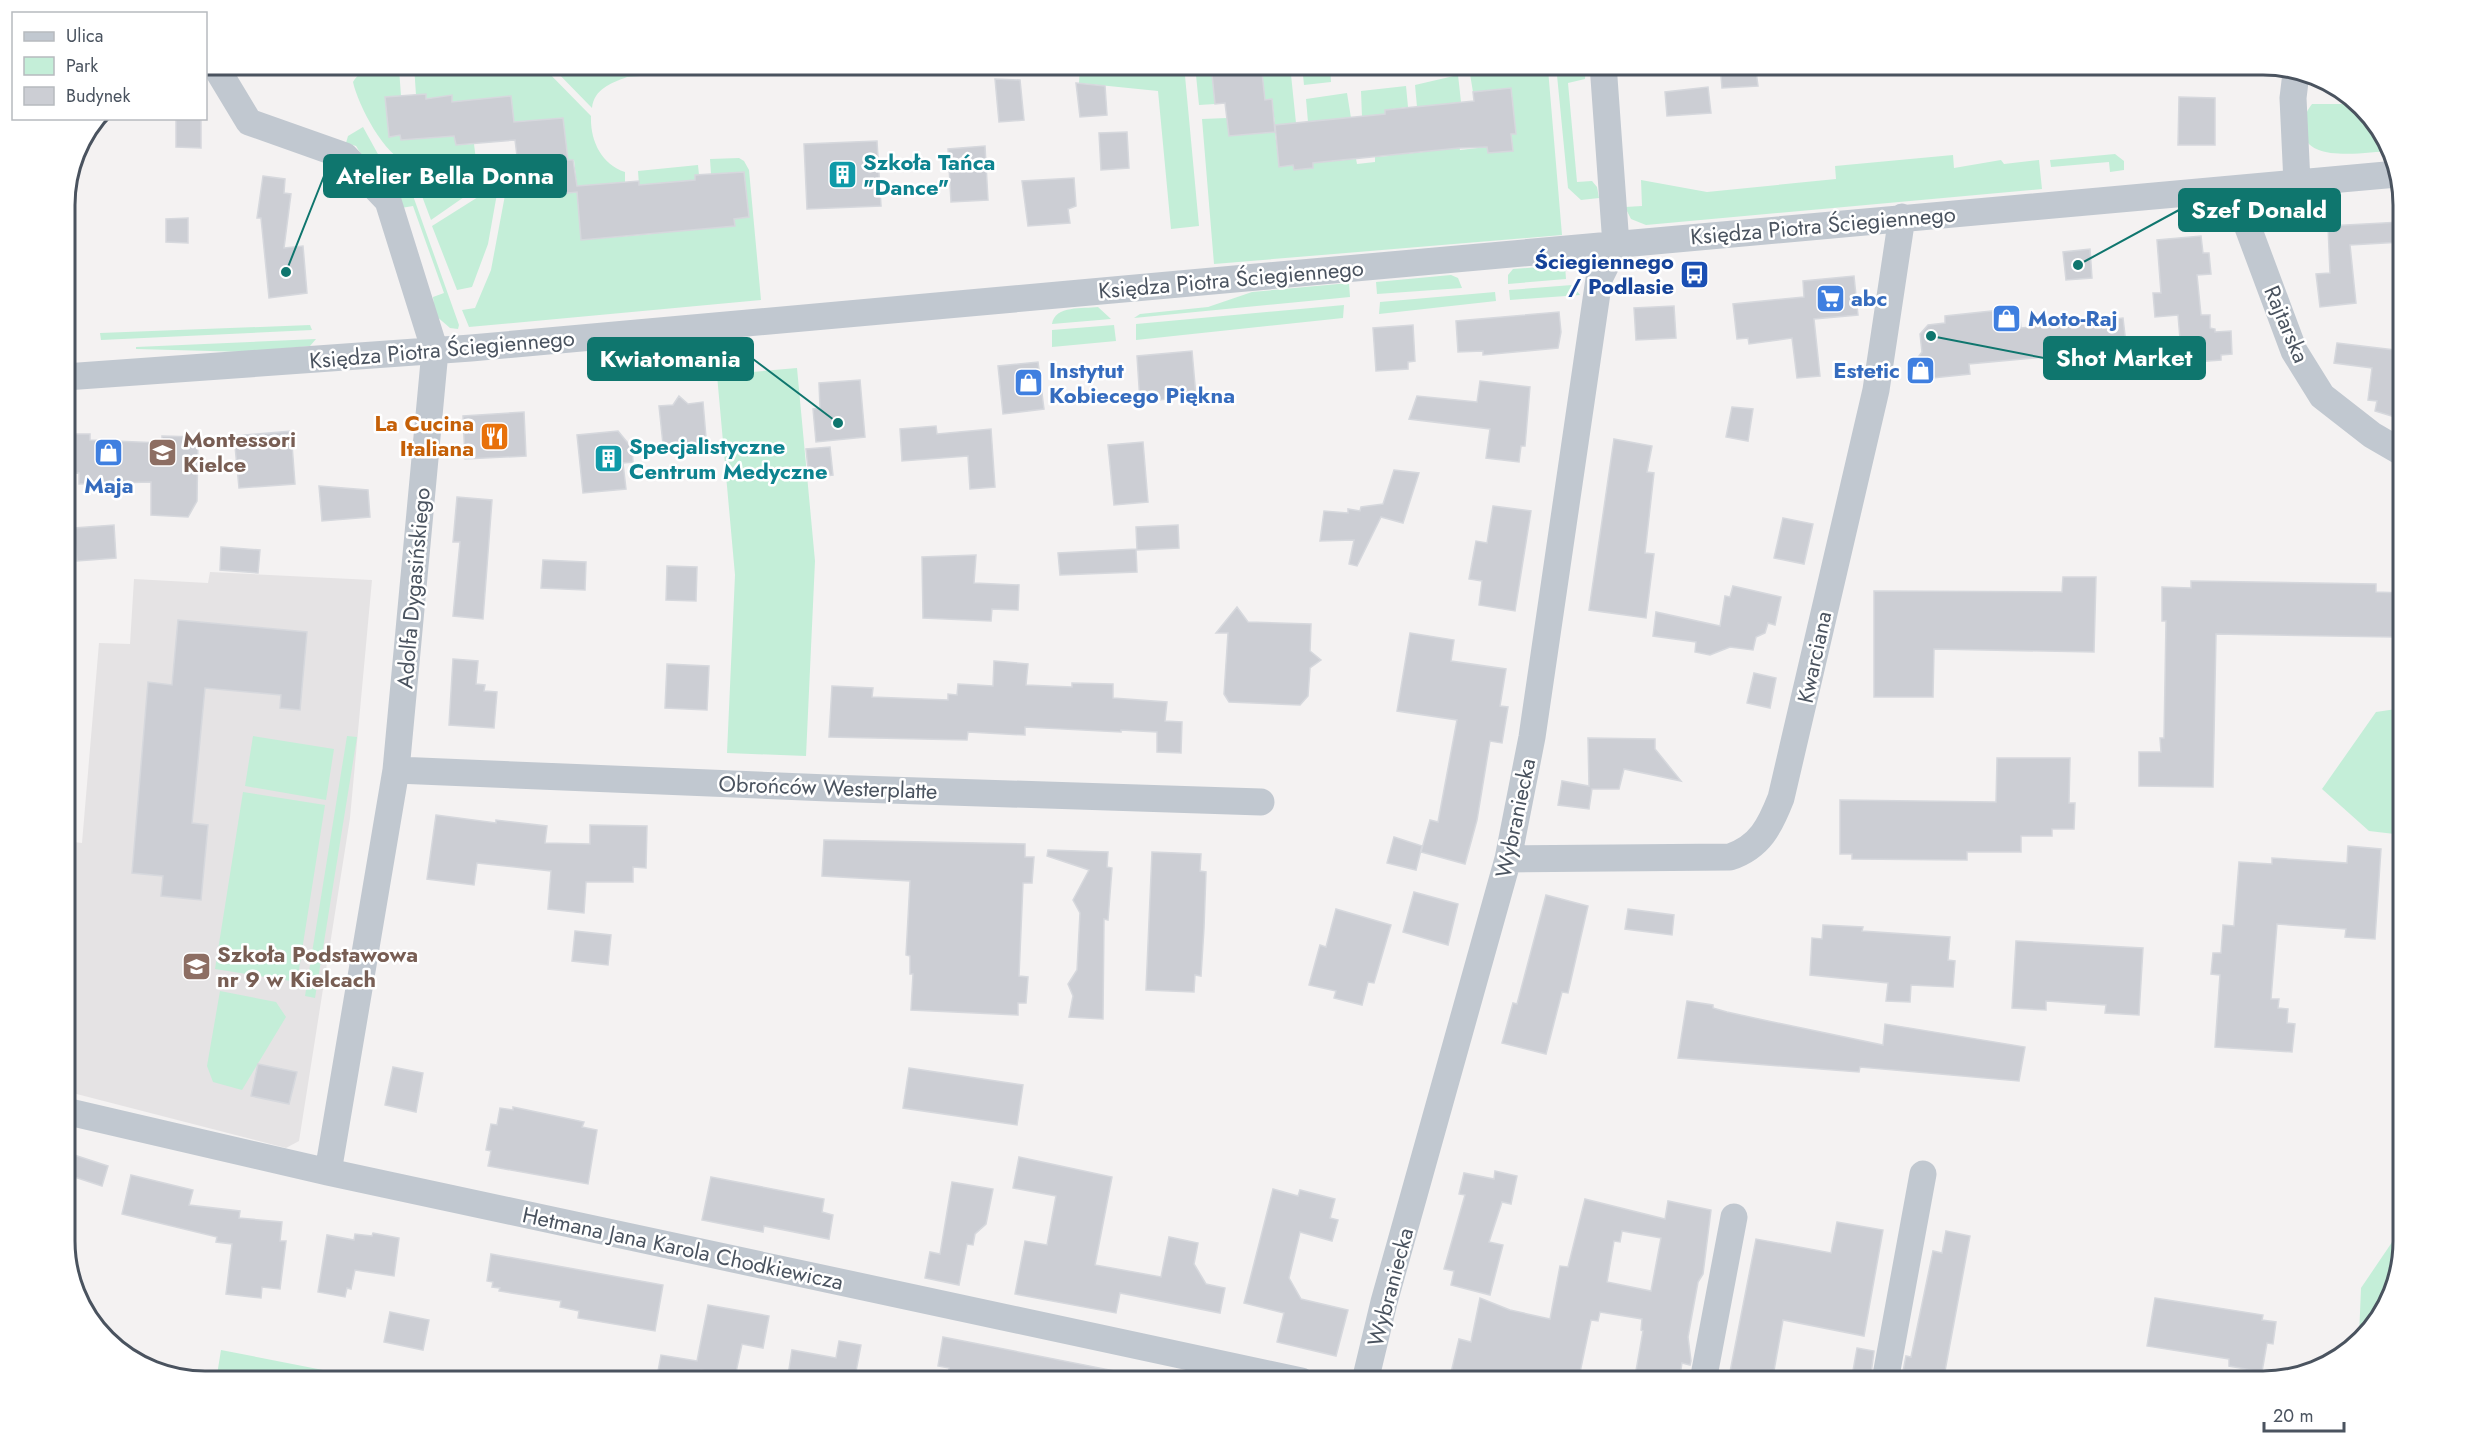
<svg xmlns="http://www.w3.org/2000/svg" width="2468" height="1446" font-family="Jost,sans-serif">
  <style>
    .education { fill: #e5e3e4 }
    .green { fill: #c4eed8 }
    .building { fill: #ccced4; stroke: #d6d8dd; stroke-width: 1.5; fill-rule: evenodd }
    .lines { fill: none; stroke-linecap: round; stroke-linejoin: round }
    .minor { stroke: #c1c8d0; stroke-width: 27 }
    .labels { text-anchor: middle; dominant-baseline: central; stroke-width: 5; stroke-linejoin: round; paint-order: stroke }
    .culture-label { font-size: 22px; font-weight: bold; fill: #0d838f; stroke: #fff; text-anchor: start }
    .street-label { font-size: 22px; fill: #4a535f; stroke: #fff }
    .transit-label { font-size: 22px; font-weight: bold; fill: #164399; stroke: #fff; text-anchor: end }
    .shop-label { font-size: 22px; font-weight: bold; fill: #366cbe; stroke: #fff; text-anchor: start }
    .food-label { font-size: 22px; font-weight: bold; fill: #c56008; stroke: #fff; text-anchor: end }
    .education-label { font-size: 22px; font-weight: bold; fill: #785e54; stroke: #fff; text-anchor: start }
    .rim { fill: none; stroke: #4a535f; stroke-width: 3 }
    .leader { fill: none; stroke: #0f766e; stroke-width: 2 }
    .callout-dot { fill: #0f766e; stroke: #fff; stroke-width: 2 }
    .callout { fill: #0f766e; stroke: #0f766e; stroke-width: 2 }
    .callout-label { font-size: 24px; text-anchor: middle; font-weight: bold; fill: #fff }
  </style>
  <rect width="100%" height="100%" fill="#f4f2f2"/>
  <path class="education" d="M210,572L372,580L350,818L299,1141L286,1148L65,1091V841L82,843L99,643L130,644L134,579L208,583Z"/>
  <path class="green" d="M414,65H541L591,116C590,140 601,164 625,172V182L577,186L574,160H568L563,118L514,122L511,96L452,102L451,95L426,99L425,94L416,95Z
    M550,65H773L627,77C611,83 594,89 592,108Z
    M1080,65H1184L1199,226L1171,229L1158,91L1079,83Z
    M1195,65H1211L1215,104L1199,105Z
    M1261,65H1290L1296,123L1275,125L1272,99L1265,100Z
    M1302,65H1330L1331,82L1304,85Z
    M1556,65H1586L1585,79L1568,83L1577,182L1592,181L1597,187L1599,198L1581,200L1568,188Z
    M399,68L401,96L385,98L389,137L400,135L401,140L455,136L456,145L474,144L476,160L408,163C385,157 358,105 353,82C362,66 382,69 399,68Z
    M1548,69L1562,235L1214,264L1202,119L1227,118L1229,136L1275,132L1279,166L1293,165L1294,170L1313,168V163L1356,159L1357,164L1375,162V157L1389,156V151L1403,150L1404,154L1424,152V148L1459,145L1460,150L1487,147L1488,153L1512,151L1511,134L1516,133L1511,88L1473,92L1470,74Z
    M1458,75L1461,102L1417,107L1415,85Z
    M1406,86L1408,107L1385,110V114L1362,117L1361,91Z
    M1347,93L1351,118L1308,122L1306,99Z
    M2312,104H2354L2385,134L2389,151C2368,152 2303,164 2304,130C2304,119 2305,113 2312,104Z
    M363,127L384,165L406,176L459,325L458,329L450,328L435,315L433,297L444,293L413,206L395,209L356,146L346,143L348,136Z
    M2115,154L2124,161V170L2110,172L2109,162L2051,167L2050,160Z
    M1953,155L1954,168L2001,160L2004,164L2039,160L2042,189L1646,225L1631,219L1625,207L1642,206L1641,180L1707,192L1836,179L1835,166Z
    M739,158L744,161L749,170L761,300L469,327L462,310L475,308L491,270L508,179L528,177L530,197L577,192L582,240L652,234L651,227L735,226L734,219L749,217L744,172L711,174L710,159Z
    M698,165L699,175H695V180L639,185L638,171Z
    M471,174L478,180L477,188L431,220L414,175Z
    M498,188L488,244L472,287L457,290L432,226L486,192Z
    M1565,265L1566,279L1508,284V275L1513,269Z
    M1451,275L1458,278L1462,288L1377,294L1376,282Z
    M1349,283L1350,297L1134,318L1140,314L1208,307L1252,292Z
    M1572,285L1580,295L1510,300L1509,290Z
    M1495,292L1496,301L1379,314L1380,302Z
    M1344,305L1343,318L1136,340V324Z
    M1098,307L1111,319L1052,324C1055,305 1083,309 1098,307Z
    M310,325L312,330L101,340L100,333Z
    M1114,325L1116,341L1052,347V330Z
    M316,339L310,346L247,352L136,349V347Z
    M797,368L815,561L806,756L727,753L735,575L717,375Z
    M2403,708V835L2369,831L2322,789L2376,712Z
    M253,736L334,749L326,800L245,786Z
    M347,736L357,737L315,998L305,996Z
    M243,792L325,805L297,982L215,969Z
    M220,991L276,1002L286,1017L242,1090L213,1082L207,1066Z
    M2403,1226V1242L2385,1311L2359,1337L2361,1288Z
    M221,1350L379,1381H216Z"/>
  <path class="building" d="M1211,64H1261L1265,100L1272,99L1275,132L1229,136L1225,103L1215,104Z
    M1720,64H1755L1758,86L1722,88Z
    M995,79L1020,80L1024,120L999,122Z
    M1076,83L1105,86L1107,115L1080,117Z
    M1708,87L1711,113L1667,116L1665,92Z
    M1511,88L1516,134H1511L1513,151L1488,153L1487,147L1459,148L1313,163V168L1294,170L1293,165L1279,167L1275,125L1385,114V110L1474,101L1473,92Z
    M426,94V99L452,95V102L511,96L514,122L563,118L568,160H573L577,186L639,181V185L695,180V175L744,172L749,217L734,219L735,226L581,240L577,192L530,197L526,164H518L515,140L456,145L454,136L401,140L400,135L389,137L385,97Z
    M2179,97L2215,98V145H2178Z
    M176,118H201V148L176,147Z
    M1127,132L1129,168L1101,170L1099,133Z
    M877,141L881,206L807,209L804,144Z
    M985,146L988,200L951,202L948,149Z
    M263,176L285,179L284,193L291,194L284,248L303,246L307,293L269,298L261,218H257Z
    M1074,178L1076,206L1068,209L1070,223L1028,226L1022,181Z
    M188,218V243L166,242V219Z
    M2401,222L2402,242L2350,245L2356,303L2320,307L2316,274L2330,273L2328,226Z
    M2201,236L2203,253H2209L2211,274L2197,275L2201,315H2210V328L2215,329V332L2231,331L2232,354L2221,355V360L2182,363L2178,315L2155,317L2153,293H2161L2157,240Z
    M2090,249L2092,278L2066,280L2063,252Z
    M1854,276L1858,315L1814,319L1820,376L1797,378L1792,338L1749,344L1748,338L1737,339L1733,304L1804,297L1803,281Z
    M1674,306L1676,338L1636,340L1634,308Z
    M2019,308L2021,328L2123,318L2129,369L2069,378L2068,375L2058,376L2057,356L1969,364L1970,374L1914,380L1913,364L1922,352L1920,334L1928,325L1945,323V316Z
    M1559,312L1561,332L1558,348L1483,355V351L1458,352L1456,321Z
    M1413,325L1415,361L1408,362V369L1376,371L1373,328Z
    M2337,343L2403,351L2398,418L2375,411L2377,401L2368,400L2372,368L2334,363Z
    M1192,351L1196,396L1140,402L1137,356Z
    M1038,362L1044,409L1003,414L998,366Z
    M860,380L865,437L816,442L813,409L820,408L819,383Z
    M1480,381L1530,387L1525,446H1521L1519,462L1486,458L1490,429L1409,419L1417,396L1477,402Z
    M679,396L688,404L703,402L707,449L664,454L659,406L673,405Z
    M1732,407L1753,409L1748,441L1726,437Z
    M524,412L526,456L465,459L463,416Z
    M936,426L937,434L991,429L995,487L970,489L968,456L902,461L900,429Z
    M291,431L295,484L239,488L234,436Z
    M618,431L632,448L633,462L623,463L626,489L583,493L577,435Z
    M65,434H90V440L162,443V436L198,437L197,501L188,517L151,515V482L79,484V473L65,474Z
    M1614,439L1652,446L1647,472L1654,473L1645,553L1654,554L1646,618L1589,610Z
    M1143,442L1148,502L1114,505L1108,445Z
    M830,447L833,475L809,478L806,449Z
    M1394,470L1419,473L1403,523L1381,517L1357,566L1349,564L1354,540L1320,541L1324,511L1348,513V509L1360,511L1361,507L1383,504Z
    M319,486L368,490L370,517L322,521Z
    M457,497L492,500L483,619L453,616L460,542H453Z
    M1493,506L1531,511L1515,611L1479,605L1482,581L1469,579L1476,541L1487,543Z
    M1783,518L1813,524L1804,564L1774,558Z
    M114,525L116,558L77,561L74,528Z
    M1178,525L1179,548L1137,550L1136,527Z
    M221,547L260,550L258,573L220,570Z
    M1136,549L1137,572L1060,575L1058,553Z
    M976,555L974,583L1019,585L1018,610L992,609L991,621L923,618L922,557Z
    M543,560L586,562L585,590L541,588Z
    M667,566L697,567L696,601L666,600Z
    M2063,577H2096L2094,652L1934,649L1933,697H1874V591L2062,592Z
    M2191,581L2376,584V592L2403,593V614H2393V637L2216,634L2213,787L2139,786V752H2161L2160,738H2164L2166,621H2162V587L2191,588Z
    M1733,586L1781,597L1775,625L1768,623L1765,633L1756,637L1753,650L1730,647L1710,655L1695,652L1696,642L1653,636L1656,612L1720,626L1725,596L1730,597Z
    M1237,607L1248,622L1311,624L1310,651L1321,660L1310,668L1308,696L1300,705L1229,702L1224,694L1228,633H1216Z
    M178,620L307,632L300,710L280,708L281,695L205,688L192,823L208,825L201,900L161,896L163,876L132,873L148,682L172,685Z
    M1410,633L1454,640L1451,661L1506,669L1500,706L1508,707L1502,743L1490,741L1477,820L1465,864L1421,852L1430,820L1438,822L1457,720L1397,711Z
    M453,659L478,661L476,684L485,685L484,691L497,692L494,728L449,725Z
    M994,661L1028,664L1026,685L1072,687V683L1113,684V698L1167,702L1165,721L1182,722L1181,753L1157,752V732L1121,730V732L1025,727V735L968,732L967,740L829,737L832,686L873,688L872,697L948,700V694L957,695L958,684L993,686Z
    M667,664L709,666L707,710L665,708Z
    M1754,673L1776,678L1770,708L1747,703Z
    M1588,738L1655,739V749L1681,781L1624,769L1619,789H1592L1589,809L1558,805L1562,781L1589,786Z
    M1997,758H2070L2069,803H2075L2074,829H2052V836H2021V852H1967V860L1852,859V854H1840V800L1996,802Z
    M436,815L496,823V820L547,826L545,843L590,844V825L647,826L646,868L633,867V882H586L584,913L548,909L551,871L477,863L474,885L427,879Z
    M1394,837L1422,846L1416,870L1387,863Z
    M824,840L1025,844V857H1034L1032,883H1023L1019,976L1028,977L1026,1003H1018V1015L911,1010L913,974H910V956L906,955L910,881L822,876Z
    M2348,846L2381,849L2375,939L2345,937L2346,929L2277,924L2271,999H2279L2278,1008L2288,1009L2287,1023L2295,1024L2292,1052L2215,1047L2220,975L2211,974L2213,953H2221L2223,925L2234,926L2239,862L2272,864V858L2347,863Z
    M1048,850L1108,852L1107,867L1112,868L1108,920L1104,919L1103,1019L1069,1017L1073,996L1068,984L1077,970L1080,913L1073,900L1089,870L1047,856Z
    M1152,852L1201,854L1200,871L1206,872L1204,928L1201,976L1195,975L1194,992L1146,990Z
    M1414,892L1458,904L1448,945L1403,932Z
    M1546,895L1588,906L1568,993L1562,992L1546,1054L1502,1043L1513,1003L1517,1004Z
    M1336,909L1391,925L1374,983L1368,982L1362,1005L1334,998L1336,991L1309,985L1320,945L1326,947Z
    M1628,909L1674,915L1672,935L1625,929Z
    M1823,925L1863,927L1862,931L1950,937L1948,960L1955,961L1953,987L1911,985L1910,1002L1886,1001L1888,983L1810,975L1812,938L1822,939Z
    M575,931L611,935L608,965L572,961Z
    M2016,941L2143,948L2139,1015L2105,1013L2106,1005L2046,1001V1010L2012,1008Z
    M1687,1001L1713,1005V1008L1727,1012L1768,1021L1883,1045L1885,1024L2025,1047L2019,1081L1860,1067L1859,1072L1678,1058Z
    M258,1064L297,1072L289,1104L251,1096Z
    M393,1067L423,1073L416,1112L385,1105Z
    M909,1068L1023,1085L1017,1125L903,1108Z
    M513,1107L584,1122L582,1127L597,1130L588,1184L488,1166L491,1151L486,1150L491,1124L497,1125L500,1108L513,1110Z
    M65,1152L108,1166L102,1186L65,1174Z
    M1019,1157L1112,1177L1095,1265L1161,1277L1169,1237L1198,1243L1194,1264L1206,1284L1225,1288L1220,1313L1120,1293L1116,1313L1015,1294L1025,1241L1047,1245L1056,1196L1013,1188Z
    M1495,1171L1517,1176L1511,1204L1502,1202L1489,1242L1503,1245L1490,1295L1451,1285L1454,1271L1444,1269L1465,1195L1459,1194L1464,1173L1494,1179Z
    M131,1175L193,1190L189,1205L240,1211L239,1218L282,1222L280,1241H286L280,1289L262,1287L261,1298L226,1294L232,1244L216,1242L217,1237L122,1214Z
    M711,1177L824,1199L822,1212L833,1215L829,1239L764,1226L763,1232L702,1220Z
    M952,1182L993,1189L986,1224L975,1234L973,1245L967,1244L959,1285L925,1278L930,1252L940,1254Z
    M1273,1189L1298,1196L1300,1190L1335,1199L1330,1218L1338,1220L1332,1241L1300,1232L1289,1278L1301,1299L1348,1310L1336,1356L1277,1342L1284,1313L1244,1303Z
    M1585,1199L1665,1219L1668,1201L1711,1210L1703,1274L1698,1282L1688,1337L1691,1361L1690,1365L1682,1363L1679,1382H1634L1643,1331L1641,1330L1642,1319L1600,1312L1598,1321L1591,1320L1578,1382H1469L1450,1377L1459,1339L1471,1342L1480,1298L1510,1310L1550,1319L1560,1266L1568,1267ZM1622,1231L1661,1238L1651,1291L1607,1282L1614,1241L1620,1242Z
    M1837,1222L1883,1230L1864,1336L1783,1320L1772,1382H1728L1756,1239L1831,1253Z
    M1946,1231L1970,1236L1943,1382H1901L1906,1356L1911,1357L1933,1251L1942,1253Z
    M373,1233L399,1238L394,1276L355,1270L351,1289L347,1288L345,1297L318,1292L327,1235L354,1240L355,1234L372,1236Z
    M491,1254L663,1285L655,1331L578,1318L579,1311L560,1307L561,1301L499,1291L500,1288L492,1287L493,1282L487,1281Z
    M2155,1298L2263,1315L2262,1320L2276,1322L2273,1344L2267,1343L2262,1372L2229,1366V1359L2147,1346Z
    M708,1305L769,1316L763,1348L742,1344L735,1377L701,1370L699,1382H656L661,1355L697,1361Z
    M390,1312L429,1320L423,1350L384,1342Z
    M943,1337L1120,1372L1119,1382H1044L1026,1378L1025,1382H947L949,1368L938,1366Z
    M839,1341L861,1345L854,1382H787L792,1350L836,1358Z
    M1857,1348L1874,1351L1870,1382H1851Z"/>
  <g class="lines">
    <path class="minor" d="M214,64L249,122L345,156L388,201L435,351L396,770L328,1172
      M2296,73L2293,98L2297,183
      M2234,190L2294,351L2322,396L2372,435L2403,453
      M65,377L471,348L2397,174
      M396,770L828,788L1261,802
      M1508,859L1730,857C1760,847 1770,826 1781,798L1876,390L1902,217
      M65,1111L328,1172L1301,1381
      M1365,1381L1384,1302L1508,859L1532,737L1599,279L1616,245L1603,64
      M1703,1381L1734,1217
      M1885,1381L1923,1174"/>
  </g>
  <defs>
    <symbol id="building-square" viewBox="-11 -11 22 22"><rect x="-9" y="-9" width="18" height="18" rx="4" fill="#0f9aa8" stroke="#fff"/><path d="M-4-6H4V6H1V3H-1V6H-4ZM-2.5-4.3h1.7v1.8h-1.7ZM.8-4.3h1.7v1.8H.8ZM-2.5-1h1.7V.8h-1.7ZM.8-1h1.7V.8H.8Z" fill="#fff"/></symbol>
    <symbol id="bus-square" viewBox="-11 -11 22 22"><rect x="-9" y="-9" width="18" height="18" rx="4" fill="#1a4fb4" stroke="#fff"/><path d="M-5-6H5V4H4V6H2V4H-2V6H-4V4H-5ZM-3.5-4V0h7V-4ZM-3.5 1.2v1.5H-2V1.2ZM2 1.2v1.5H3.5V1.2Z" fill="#fff"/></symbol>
    <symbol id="supermarket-square" viewBox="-11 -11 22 22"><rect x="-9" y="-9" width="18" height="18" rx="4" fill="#3f7fe0" stroke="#fff"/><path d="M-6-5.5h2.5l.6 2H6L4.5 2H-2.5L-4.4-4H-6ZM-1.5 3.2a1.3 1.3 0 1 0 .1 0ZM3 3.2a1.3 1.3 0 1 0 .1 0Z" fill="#fff"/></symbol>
    <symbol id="shop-square" viewBox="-11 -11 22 22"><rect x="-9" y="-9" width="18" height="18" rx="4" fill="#3f7fe0" stroke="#fff"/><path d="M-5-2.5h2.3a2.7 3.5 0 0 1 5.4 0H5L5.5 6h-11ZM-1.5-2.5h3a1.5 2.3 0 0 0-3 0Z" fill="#fff"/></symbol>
    <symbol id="restaurant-square" viewBox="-11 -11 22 22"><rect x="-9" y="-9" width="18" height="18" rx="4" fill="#e8710a" stroke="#fff"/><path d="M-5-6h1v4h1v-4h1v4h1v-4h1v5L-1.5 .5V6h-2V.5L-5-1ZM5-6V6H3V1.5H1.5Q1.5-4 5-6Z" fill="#fff"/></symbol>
    <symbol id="school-square" viewBox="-11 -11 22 22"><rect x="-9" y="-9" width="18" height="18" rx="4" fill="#8d6e63" stroke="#fff"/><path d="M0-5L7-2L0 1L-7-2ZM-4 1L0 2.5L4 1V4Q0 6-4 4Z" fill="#fff"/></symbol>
  </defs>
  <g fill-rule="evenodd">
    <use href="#building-square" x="826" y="158" width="33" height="33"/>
    <use href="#bus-square" x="1678" y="258" width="33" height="33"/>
    <use href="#supermarket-square" x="1814" y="282" width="33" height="33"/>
    <use href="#shop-square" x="1990" y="302" width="33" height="33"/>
    <use href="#shop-square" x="1904" y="354" width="33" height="33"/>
    <use href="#shop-square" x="1012" y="366" width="33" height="33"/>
    <use href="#restaurant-square" x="478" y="420" width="33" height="33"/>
    <use href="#school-square" x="146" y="436" width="33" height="33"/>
    <use href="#shop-square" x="92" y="436" width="33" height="33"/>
    <use href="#building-square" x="592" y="442" width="33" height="33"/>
    <use href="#school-square" x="180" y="950" width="33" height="33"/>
  </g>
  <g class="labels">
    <g class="culture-label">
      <text x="863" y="162">Szkoła Tańca<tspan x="863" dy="25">"Dance"</tspan></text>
      <text x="629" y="446">Specjalistyczne<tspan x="629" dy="25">Centrum Medyczne</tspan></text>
    </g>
    <g class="street-label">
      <text transform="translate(1823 225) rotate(-5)">Księdza Piotra Ściegiennego</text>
      <text transform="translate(1231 279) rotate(-5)">Księdza Piotra Ściegiennego</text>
      <text transform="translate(2287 324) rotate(67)">Rajtarska</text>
      <text transform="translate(442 349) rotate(-5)">Księdza Piotra Ściegiennego</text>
      <text transform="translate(413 588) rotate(-85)">Adolfa Dygasińskiego</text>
      <text transform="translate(1814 657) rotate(-78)">Kwarciana</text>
      <text transform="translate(828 787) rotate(2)">Obrońców Westerplatte</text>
      <text transform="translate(1515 818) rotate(-78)">Wybraniecka</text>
      <text transform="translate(683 1248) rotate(12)">Hetmana Jana Karola Chodkiewicza</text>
      <text transform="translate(1390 1287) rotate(-75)">Wybraniecka</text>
    </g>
    <g class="transit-label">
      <text x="1674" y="261">Ściegiennego<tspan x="1674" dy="25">/ Podlasie</tspan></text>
    </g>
    <g class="shop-label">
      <text x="1851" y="298">abc</text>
      <text x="2028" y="318">Moto-Raj</text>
      <text x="1049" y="370">Instytut<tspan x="1049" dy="25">Kobiecego Piękna</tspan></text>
      <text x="1900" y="370" text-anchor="end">Estetic</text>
      <text x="109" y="485" text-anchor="middle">Maja</text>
    </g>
    <g class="food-label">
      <text x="474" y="423">La Cucina<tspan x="474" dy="25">Italiana</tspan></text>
    </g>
    <g class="education-label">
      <text x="183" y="439">Montessori<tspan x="183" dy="25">Kielce</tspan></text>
      <text x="217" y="954">Szkoła Podstawowa<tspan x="217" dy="25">nr 9 w Kielcach</tspan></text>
    </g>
  </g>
  <path d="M0 0H2468V1446H0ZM205 75H2263A130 130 0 0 1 2393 205V1241A130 130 0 0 1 2263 1371H205A130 130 0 0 1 75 1241V205A130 130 0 0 1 205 75Z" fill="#fff" fill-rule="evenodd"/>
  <path class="rim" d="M205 75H2263A130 130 0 0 1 2393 205V1241A130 130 0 0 1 2263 1371H205A130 130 0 0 1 75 1241V205A130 130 0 0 1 205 75Z"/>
  <path class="leader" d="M286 272L324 176M2078 265L2179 210M1931 336L2044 358M838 423L753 359"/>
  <g class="callout-dot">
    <circle cx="286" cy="272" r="6"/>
    <circle cx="2078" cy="265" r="6"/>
    <circle cx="1931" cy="336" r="6"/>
    <circle cx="838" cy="423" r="6"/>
  </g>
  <g class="callout">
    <rect x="324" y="155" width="242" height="42" rx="6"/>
    <rect x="2179" y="189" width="161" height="42" rx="6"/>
    <rect x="2044" y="337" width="161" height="42" rx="6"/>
    <rect x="588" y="338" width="165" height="42" rx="6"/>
  </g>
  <g class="callout-label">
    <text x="445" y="184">Atelier Bella Donna</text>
    <text x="2259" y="218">Szef Donald</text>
    <text x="2124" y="366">Shot Market</text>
    <text x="670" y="367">Kwiatomania</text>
  </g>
  <rect x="12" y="12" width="195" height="108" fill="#ffffff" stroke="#b7babf" stroke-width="1.5"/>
  <rect x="24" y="32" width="30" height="9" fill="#c1c8d0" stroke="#b7babf" stroke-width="1.5"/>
  <text x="66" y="42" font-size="18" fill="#4a535f">Ulica</text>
  <rect x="24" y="57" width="30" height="18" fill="#c4eed8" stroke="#b7babf" stroke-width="1.5"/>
  <text x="66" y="72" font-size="18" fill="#4a535f">Park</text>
  <rect x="24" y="87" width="30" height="18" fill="#ccced4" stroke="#b7babf" stroke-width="1.5"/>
  <text x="66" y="102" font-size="18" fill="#4a535f">Budynek</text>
  <path d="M2264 1422v9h80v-9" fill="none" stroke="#4a535f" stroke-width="3"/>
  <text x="2273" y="1422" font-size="18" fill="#4a535f" stroke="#ffffff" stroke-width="4.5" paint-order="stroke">20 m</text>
</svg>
